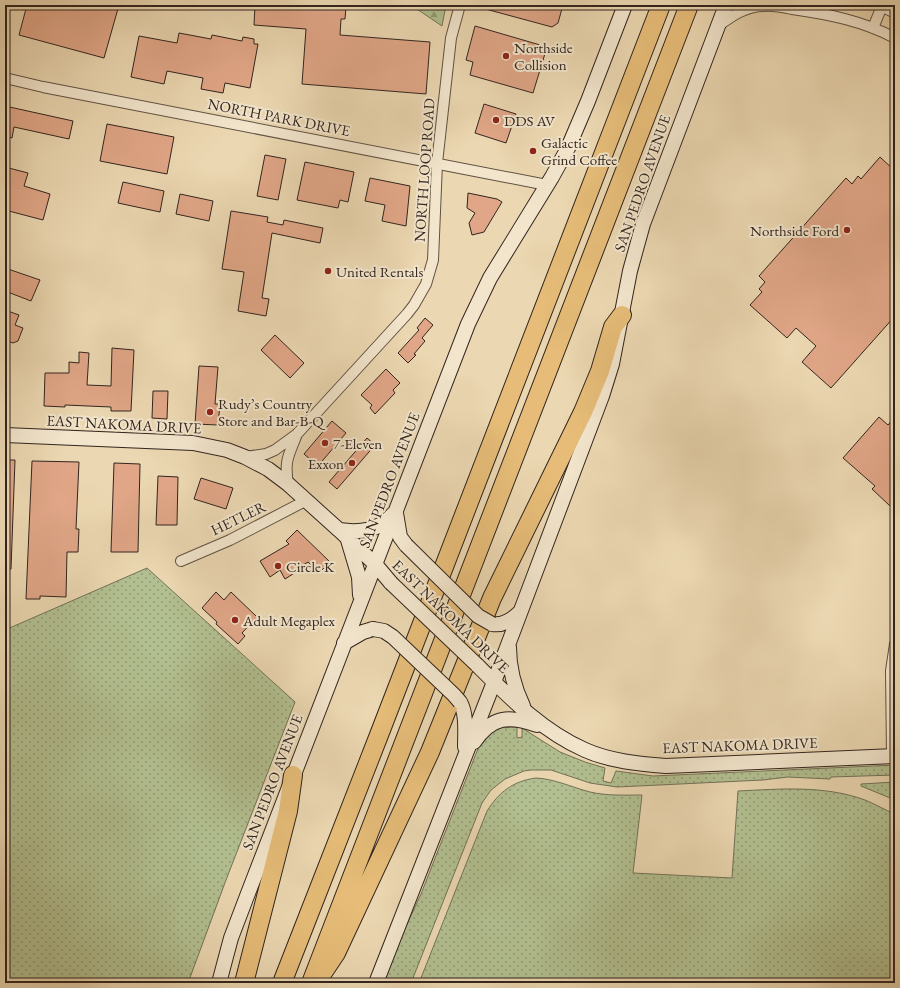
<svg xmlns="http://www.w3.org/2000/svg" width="900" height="988" font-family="'EB Garamond',serif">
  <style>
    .grass { fill: url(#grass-dots); stroke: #727257 }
    .forest { fill: url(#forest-firs); stroke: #727257 }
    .building { fill: #e0a687; stroke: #32251e }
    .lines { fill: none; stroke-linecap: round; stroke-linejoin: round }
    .street-casing { stroke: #605243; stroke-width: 12 }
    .secondary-casing { stroke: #32251e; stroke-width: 16 }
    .highway-casing { stroke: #32251e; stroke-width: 20 }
    .street { stroke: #f2e5cc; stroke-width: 10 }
    .secondary { stroke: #f2e5cc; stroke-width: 14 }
    .highway { stroke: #e6bc78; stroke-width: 18 }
    .secondary-bridge-casing { stroke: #32251e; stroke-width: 16; stroke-linecap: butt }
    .secondary-bridge { stroke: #f2e5cc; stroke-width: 14 }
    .poi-dot { fill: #8f2418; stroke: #f2e5cc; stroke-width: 1.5 }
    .labels { text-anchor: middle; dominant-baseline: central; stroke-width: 4; stroke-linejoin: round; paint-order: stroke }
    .poi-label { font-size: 15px; fill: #32251e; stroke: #f2e5cc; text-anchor: start }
    .street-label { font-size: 15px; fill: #32251e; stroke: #f2e5cc }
  </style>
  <defs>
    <pattern id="grass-dots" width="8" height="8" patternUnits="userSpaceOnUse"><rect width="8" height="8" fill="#b2bf90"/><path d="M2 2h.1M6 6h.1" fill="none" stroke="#919b75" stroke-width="1.8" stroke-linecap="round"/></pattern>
    <pattern id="forest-firs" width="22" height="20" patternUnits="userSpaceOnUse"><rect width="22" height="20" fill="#b2bf90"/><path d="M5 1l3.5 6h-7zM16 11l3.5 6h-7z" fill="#919b75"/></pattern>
  </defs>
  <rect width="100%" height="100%" fill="#ebd7b1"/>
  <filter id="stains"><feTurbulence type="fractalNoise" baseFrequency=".005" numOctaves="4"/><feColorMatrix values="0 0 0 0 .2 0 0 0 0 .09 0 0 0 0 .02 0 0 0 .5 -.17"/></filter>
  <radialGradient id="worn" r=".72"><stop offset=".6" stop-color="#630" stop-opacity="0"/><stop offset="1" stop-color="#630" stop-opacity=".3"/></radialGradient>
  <path class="grass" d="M147,568L295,702L226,880L188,983H5V630Z
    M504,725L505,728L510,727H517V738L522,737V728L560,752L585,762L605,768L603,781L611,783L616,771L653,776L895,765V775L831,777L830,779L788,777L763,780L617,787L590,783L551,770H531L524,771L505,779L491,790L482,803L411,983H382L391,959L421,894L479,746L487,734Z
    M536,778C555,779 571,787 590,792C607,796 625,795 642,795L633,873L732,878L738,791C780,789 824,785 865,800C875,804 885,810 895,814V983H419L487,811C499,792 513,781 536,778Z
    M895,782V800L861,786V784Z"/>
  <path class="forest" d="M411,5H446L442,26Z"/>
  <path class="building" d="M27,5H119L104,58L19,35Z
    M255,5L322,9L323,5L346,7L345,19H341L340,35L430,42L426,94L302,84L306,29L254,25Z
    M479,5H563L558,23L552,27L478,7Z
    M475,26L547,47L533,93L470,75L473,62L466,60Z
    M179,33L211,39L212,35L242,41L243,37L254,39V44H258L250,88L225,83L223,93L201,89L203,78L167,71L164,84L131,77L139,36L177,43Z
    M484,104L516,114L506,143L475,133Z
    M5,106L73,121L69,139L14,127L12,138L5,136Z
    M107,124L174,137L167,174L100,161Z
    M265,155L286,159L278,200L257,196Z
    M880,157L895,171V316L831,388L802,362L816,346L796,328L787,338L750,305L762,292L759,289L765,282L759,276L846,178L852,184L858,176L861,179Z
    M305,162L354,172L348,202L340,200L338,208L297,200Z
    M5,167L28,173L24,186L50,194L43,220L5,210Z
    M370,178L410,186L406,226L382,221L385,205L365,201Z
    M123,182L164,191L160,212L118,203Z
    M468,193L497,199L502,202L484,232L472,235L469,223L475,213L467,208Z
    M180,194L213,201L209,221L176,214Z
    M231,211L268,217L267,222L283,225L284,220L323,228L320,243L272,233L262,298L269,299L266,316L238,311L244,272L222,269Z
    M5,268L40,280L31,301L5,291Z
    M5,310L19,315L15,325L23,328L18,341L13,343L5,340Z
    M425,318L433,325L422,338L425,341L414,354L416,355L408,363L398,353L419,330L417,328Z
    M275,335L304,363L290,378L261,350Z
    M112,348L134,350L131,411H111V407L65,405V407L44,406L45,373H69V362L79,363V352L89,353L87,385L111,386Z
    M199,366L218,367L215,404H220L218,425L195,424Z
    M386,369L400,383L393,390L395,393L375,414L370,408L372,405L361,395Z
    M153,391H168L167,419L152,418Z
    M879,417L888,425L895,417V501L890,506L872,489L875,486L843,458Z
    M332,421L346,433L318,466L304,454Z
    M367,438L375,445L337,489L329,482Z
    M5,460H15L11,569H5Z
    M32,461L79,462L76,529H79L78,552H67L66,597L40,596V599H26Z
    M114,463L140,464L138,552H111Z
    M158,476L178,477L177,525H156Z
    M201,478L233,488L226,509L194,499Z
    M297,530L330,562L319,573L308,562L295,570L296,572L285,579L280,570L270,577L260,561L289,544L286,541Z
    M216,592L224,600L231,592L257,617L242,633L245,636L238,644L216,624L217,622L202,608Z"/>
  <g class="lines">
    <defs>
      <path id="street" d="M879,5L895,13
        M718,26C732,16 744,7 762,6C771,5 783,7 792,9C828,14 863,21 895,38
        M873,28L882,6
        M5,78L43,87L547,185
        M245,457L266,454L275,450L297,434L407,314L414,305L426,284L433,260L437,163L451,38L460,5
        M288,484C284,460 289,455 297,434
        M181,561L230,540L307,500
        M892,756L891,671L895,644"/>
      <path id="secondary" d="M5,435L193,443L227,450L245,457L268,469L288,484L339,530L375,564L391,583
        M396,513L400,537L406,545
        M339,530C360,533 379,531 393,514
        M348,540L359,577L360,595
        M492,624C503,626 512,620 520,612
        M344,643L363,632L373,629
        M509,647C509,668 514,687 523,706
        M477,665C509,697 542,731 585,750C610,761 638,764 666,766L895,756
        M460,702C467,714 465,733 465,747
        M474,742C492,716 509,715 537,725
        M219,983L231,938L247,896L468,324L490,278L552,177L568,148L588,101L625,5
        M376,983L494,682L602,396L612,364L630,271L643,224L726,5"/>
      <path id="highway" d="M322,974L336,953L430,752L492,598L583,412L600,371L613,327L622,315
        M244,983L288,811L293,775
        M282,983L379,735L661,5
        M311,983L689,5"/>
    </defs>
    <use href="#street" class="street-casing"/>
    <use href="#secondary" class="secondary-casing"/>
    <use href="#highway" class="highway-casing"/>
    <use href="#street" class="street"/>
    <use href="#secondary" class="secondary"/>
    <use href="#highway" class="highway"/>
    <defs>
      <path id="secondary-bridge" d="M406,545L478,616L492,624
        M391,583L477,665
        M373,629L384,631L393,637L454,695L460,702"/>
    </defs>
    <use href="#secondary-bridge" class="secondary-bridge-casing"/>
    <use href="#secondary-bridge" class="secondary-bridge"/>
  </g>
  <g class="poi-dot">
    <circle cx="506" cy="56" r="4"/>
    <circle cx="496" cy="120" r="4"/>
    <circle cx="533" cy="151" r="4"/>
    <circle cx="847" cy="230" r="4"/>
    <circle cx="328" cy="271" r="4"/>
    <circle cx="210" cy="412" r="4"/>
    <circle cx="325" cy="443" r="4"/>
    <circle cx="352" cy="463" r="4"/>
    <circle cx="278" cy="566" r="4"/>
    <circle cx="235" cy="620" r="4"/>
  </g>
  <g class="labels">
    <g class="poi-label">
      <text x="514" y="47">Northside<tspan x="514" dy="17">Collision</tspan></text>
      <text x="504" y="120">DDS AV</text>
      <text x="541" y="142">Galactic<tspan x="541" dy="17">Grind Coffee</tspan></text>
      <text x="839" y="230" text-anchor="end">Northside Ford</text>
      <text x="336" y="271">United Rentals</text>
      <text x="218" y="403">Rudy’s Country<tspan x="218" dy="17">Store and Bar-B-Q</tspan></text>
      <text x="333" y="443">7-Eleven</text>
      <text x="344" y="463" text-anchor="end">Exxon</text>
      <text x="286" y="566">Circle K</text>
      <text x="243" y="620">Adult Megaplex</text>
    </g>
    <g class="street-label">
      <text transform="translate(279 117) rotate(11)">NORTH PARK DRIVE</text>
      <text transform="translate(424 170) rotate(-86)">NORTH LOOP ROAD</text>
      <text transform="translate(642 183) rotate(-71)">SAN PEDRO AVENUE</text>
      <text transform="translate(124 424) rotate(3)">EAST NAKOMA DRIVE</text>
      <text transform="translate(389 480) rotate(-69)">SAN PEDRO AVENUE</text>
      <text transform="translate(238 518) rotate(-26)">HETLER</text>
      <text transform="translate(451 616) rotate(44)">EAST NAKOMA DRIVE</text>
      <text transform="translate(740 745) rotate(-2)">EAST NAKOMA DRIVE</text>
      <text transform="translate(272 782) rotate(-69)">SAN PEDRO AVENUE</text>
    </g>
  </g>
  <rect width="900" height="988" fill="none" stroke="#ebd7b1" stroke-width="20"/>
  <rect x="6" y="6" width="888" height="976" fill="none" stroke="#32251e" stroke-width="2"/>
  <rect x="10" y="10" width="880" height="968" fill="none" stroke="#32251e"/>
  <rect width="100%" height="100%" filter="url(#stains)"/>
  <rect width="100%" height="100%" fill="url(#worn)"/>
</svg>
